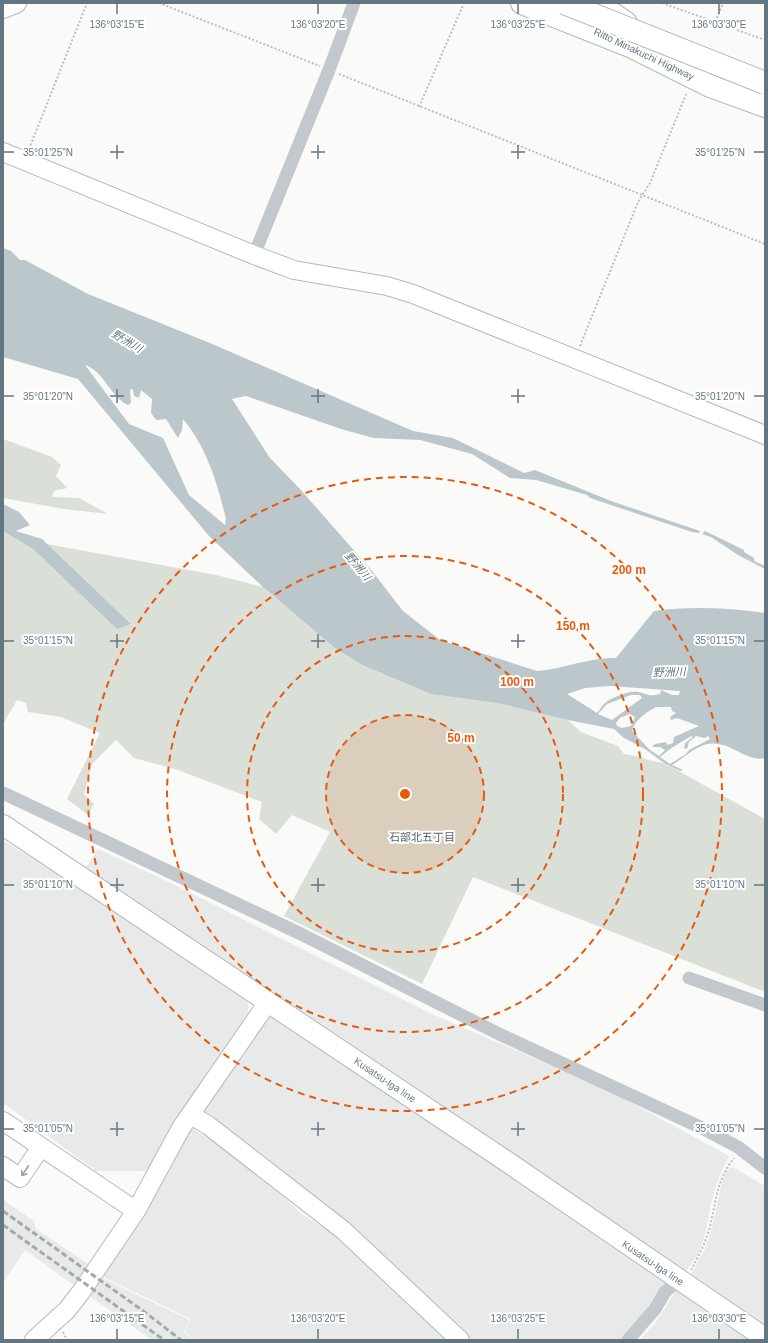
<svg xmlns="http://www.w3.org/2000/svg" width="768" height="1343" font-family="Arial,'Noto Sans JP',sans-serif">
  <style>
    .built { fill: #e8e9e9 }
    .green { fill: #dadfd7 }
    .water { fill: #bbc7cb; fill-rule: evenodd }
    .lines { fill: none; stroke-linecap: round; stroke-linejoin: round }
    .secondary-casing { stroke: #b3babf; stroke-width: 20 }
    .primary-casing { stroke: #b5babe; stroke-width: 22 }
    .highway-casing { stroke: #b4b9bd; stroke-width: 24 }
    .path { stroke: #bbbfc2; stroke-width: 2; stroke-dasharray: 2 2; stroke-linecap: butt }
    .street { stroke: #c3c8cc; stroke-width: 13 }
    .secondary { stroke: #fff; stroke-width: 18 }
    .primary { stroke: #fff; stroke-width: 20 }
    .highway { stroke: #fff; stroke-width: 22 }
    .rail { stroke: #a2aab0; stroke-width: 3; stroke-dasharray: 6 3; stroke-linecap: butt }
    .highway-bridge-casing { stroke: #b4b9bd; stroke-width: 24; stroke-linecap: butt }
    .highway-bridge { stroke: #fff; stroke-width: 22 }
    .oneway { stroke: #939fa8 }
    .ticks { fill: none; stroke: #657683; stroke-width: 1.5 }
    .ring { fill: none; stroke: #e8590c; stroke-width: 2; stroke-dasharray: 7 5 }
    .labels { text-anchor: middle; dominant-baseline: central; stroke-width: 4; stroke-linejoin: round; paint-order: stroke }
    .street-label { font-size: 10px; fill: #657683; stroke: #fff }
    .water-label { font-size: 11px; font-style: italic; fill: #60757c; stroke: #fff }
    .neighbourhood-label { font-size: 11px; fill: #57646e; stroke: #fff }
    .ticks-label { font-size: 10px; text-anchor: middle; fill: #657683; stroke: #fff; stroke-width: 4; stroke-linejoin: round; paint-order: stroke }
    .centre { fill: #e8590c; stroke: #fff; stroke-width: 2 }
    .ring-label { font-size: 12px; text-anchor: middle; font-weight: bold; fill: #e8590c; stroke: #fff; stroke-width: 4; stroke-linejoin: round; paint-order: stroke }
  </style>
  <rect width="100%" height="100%" fill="#fafaf8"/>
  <path class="built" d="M3,840L74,884L248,1002V1013L166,1139L152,1171H96L3,1103Z
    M98,849L167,881L434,1015L604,1088L729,1156L719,1177L712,1200L705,1234L699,1253L684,1274L86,867Z
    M268,1015L665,1279L661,1288L642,1316L622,1340H470L202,1114L201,1109Z
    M191,1128L229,1151L271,1184L300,1213L338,1237L447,1340H194L185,1332L191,1319L101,1276Z
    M733,1167L765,1186V1328L689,1278L705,1249L712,1228L722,1181L727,1170Z
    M3,1200L34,1221L36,1229L90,1265L76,1287L25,1250L4,1281L3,1279Z
    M100,1277L190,1320L184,1332L193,1340H152L88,1295Z
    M679,1286L759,1340H640L655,1323Z"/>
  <path class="green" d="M3,439L52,457L61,465L56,476L67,488L54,491L52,497L79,498L108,514L64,509L3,498Z
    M3,531L33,549L117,628L131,624L47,544L216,575L263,587L335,648L362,665L431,694L497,703L568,720L581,732L618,746L624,754C638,755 650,762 664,763L765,819V992L473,877L422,984L284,916L330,832L292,815L276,834L259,819L262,802L175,769L134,758L116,740L92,764L84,794L94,804L88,815L67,799L100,733L61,717L28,712L26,703L17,700L3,724Z"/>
  <path class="water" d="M3,248L11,251L20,260H25L88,294L210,343L413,431L453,438L524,473L535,470L611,501L700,531L699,533L692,532L590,498L587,495L536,480L510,478L472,454L420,440L374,438L341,429L246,396L232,399L270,458L300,489L372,571L403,611L440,640L537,671C564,669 589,657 616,658L654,611C692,606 727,608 765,613V758C745,763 728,737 704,745C692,749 683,759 672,765L683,770L680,771L664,763L645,749L624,738L614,729L568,720L497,703L431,694L362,665L335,648L263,587L209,536L78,379L3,357ZM85,365C104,371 111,398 128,405L131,403L130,389L133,390L134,396L139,398L141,390L152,399L151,413L156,420L166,419L178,438L182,430L183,419C207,448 217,482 226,519L225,525L189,495L163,438L129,424ZM610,686L680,691L679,695H672L661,690L660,694C648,697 649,694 638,692C630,690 612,697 605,703C602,705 600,710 597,713L567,694L585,688ZM631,695H640L642,698L612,720L598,714L607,704ZM656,707H671L672,711L676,713L670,717L671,720L677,718L699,726L674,737L673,743L667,745L666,742L655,744L652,747H660L665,750L659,756L649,749L632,731C634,720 647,712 656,707ZM630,714L635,717L631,726L622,728L617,726L616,723L620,718ZM691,736L693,737L685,743L684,748L687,749L689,742L696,736L705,738L708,736L710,739L689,750L686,754L670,764L660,757L670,749Z
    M3,504L19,512L30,525L16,531L42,539L131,624L117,629L33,549L3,531Z
    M705,531L744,550V552L754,558V561L765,566V569L738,555L711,537L702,534Z"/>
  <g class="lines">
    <defs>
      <path id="secondary" d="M3,152L254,255L294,270L387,286L413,294L765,435
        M191,1115L209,1126L343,1230L460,1340
        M3,1121L136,1211
        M3,1166L20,1178L41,1147
        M34,1340L67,1310L81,1292L136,1211L181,1128L268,1002"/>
      <path id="primary" d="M3,8L16,3
        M3,825L506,1161L765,1338"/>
      <path id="highway" d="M522,3L630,46L710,86L765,106
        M597,3L626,23"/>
    </defs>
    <use href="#secondary" class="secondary-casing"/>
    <use href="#primary" class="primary-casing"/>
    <use href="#highway" class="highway-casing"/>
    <path class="path" d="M159,3L320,66
      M662,3L765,40
      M717,18L723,3
      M339,74L765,244
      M419,107L464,3
      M29,149L87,3
      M580,346L638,202L650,183L687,92
      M691,1270C697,1259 703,1248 707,1236C717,1207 713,1185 734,1158
      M63,1332L67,1340"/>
    <path class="street" d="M254,255L329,70L354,3
      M3,793L301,934L499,1034L702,1128L738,1147L765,1168
      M689,978L765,1005
      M628,1340L655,1309L665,1292L678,1280"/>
    <use href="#secondary" class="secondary"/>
    <use href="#primary" class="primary"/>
    <use href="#highway" class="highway"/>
    <path class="rail" d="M3,1211L146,1313L181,1340
      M3,1225L164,1340"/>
    <defs>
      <path id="highway-bridge" d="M564,3L765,83"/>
    </defs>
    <use href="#highway-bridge" class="highway-bridge-casing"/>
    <use href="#highway-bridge" class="highway-bridge"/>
  </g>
  <defs><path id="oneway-shaft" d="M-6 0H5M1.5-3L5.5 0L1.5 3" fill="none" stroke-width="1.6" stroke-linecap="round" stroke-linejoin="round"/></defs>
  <use class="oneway" href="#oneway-shaft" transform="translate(25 1171) rotate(124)"/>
  <path class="ticks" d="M117,4V14M318,4V14M518,4V14M719,4V14M117,145V159M318,145V159M518,145V159M4,152H14M110,152H124M311,152H325M511,152H525M754,152H764M117,389V403M318,389V403M518,389V403M4,396H14M110,396H124M311,396H325M511,396H525M754,396H764M117,634V648M318,634V648M518,634V648M4,641H14M110,641H124M311,641H325M511,641H525M754,641H764M117,878V892M318,878V892M518,878V892M4,885H14M110,885H124M311,885H325M511,885H525M754,885H764M117,1122V1136M318,1122V1136M518,1122V1136M4,1129H14M110,1129H124M311,1129H325M511,1129H525M754,1129H764M117,1329V1339M318,1329V1339M518,1329V1339M719,1329V1339"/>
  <circle cx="405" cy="794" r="79" fill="#e8590c" fill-opacity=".12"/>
  <g class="ring">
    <circle cx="405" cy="794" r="79"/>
    <circle cx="405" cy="794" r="158"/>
    <circle cx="405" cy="794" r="238"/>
    <circle cx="405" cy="794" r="317"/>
  </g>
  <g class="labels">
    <g class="street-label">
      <text transform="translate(644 54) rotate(25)">Ritto Minakuchi Highway</text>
      <text transform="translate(385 1080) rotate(34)">Kusatsu-Iga line</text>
      <text transform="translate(653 1263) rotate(34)">Kusatsu-Iga line</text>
    </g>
    <g class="water-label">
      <text transform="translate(127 341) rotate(31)">野洲川</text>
      <text transform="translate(358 566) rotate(50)">野洲川</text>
      <text transform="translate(669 672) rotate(-2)">野洲川</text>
    </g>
    <g class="neighbourhood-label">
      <text x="422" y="837">石部北五丁目</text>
    </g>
  </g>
  <g class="ticks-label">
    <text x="117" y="28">136°03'15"E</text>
    <text x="318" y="28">136°03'20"E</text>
    <text x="518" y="28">136°03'25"E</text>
    <text x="719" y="28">136°03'30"E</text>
    <text x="48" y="156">35°01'25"N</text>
    <text x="720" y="156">35°01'25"N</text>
    <text x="48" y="400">35°01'20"N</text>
    <text x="720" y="400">35°01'20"N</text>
    <text x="48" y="644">35°01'15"N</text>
    <text x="720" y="644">35°01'15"N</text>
    <text x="48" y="888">35°01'10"N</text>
    <text x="720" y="888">35°01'10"N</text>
    <text x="48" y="1132">35°01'05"N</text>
    <text x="720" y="1132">35°01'05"N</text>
    <text x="117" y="1322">136°03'15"E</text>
    <text x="318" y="1322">136°03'20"E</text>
    <text x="518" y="1322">136°03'25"E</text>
    <text x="719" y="1322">136°03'30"E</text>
  </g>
  <circle cx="405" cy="794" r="6" class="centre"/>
  <g class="ring-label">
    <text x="629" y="574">200 m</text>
    <text x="573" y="630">150 m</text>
    <text x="517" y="686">100 m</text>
    <text x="461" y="742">50 m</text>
  </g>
  <rect width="768" height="1343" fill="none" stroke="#657683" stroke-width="8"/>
</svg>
